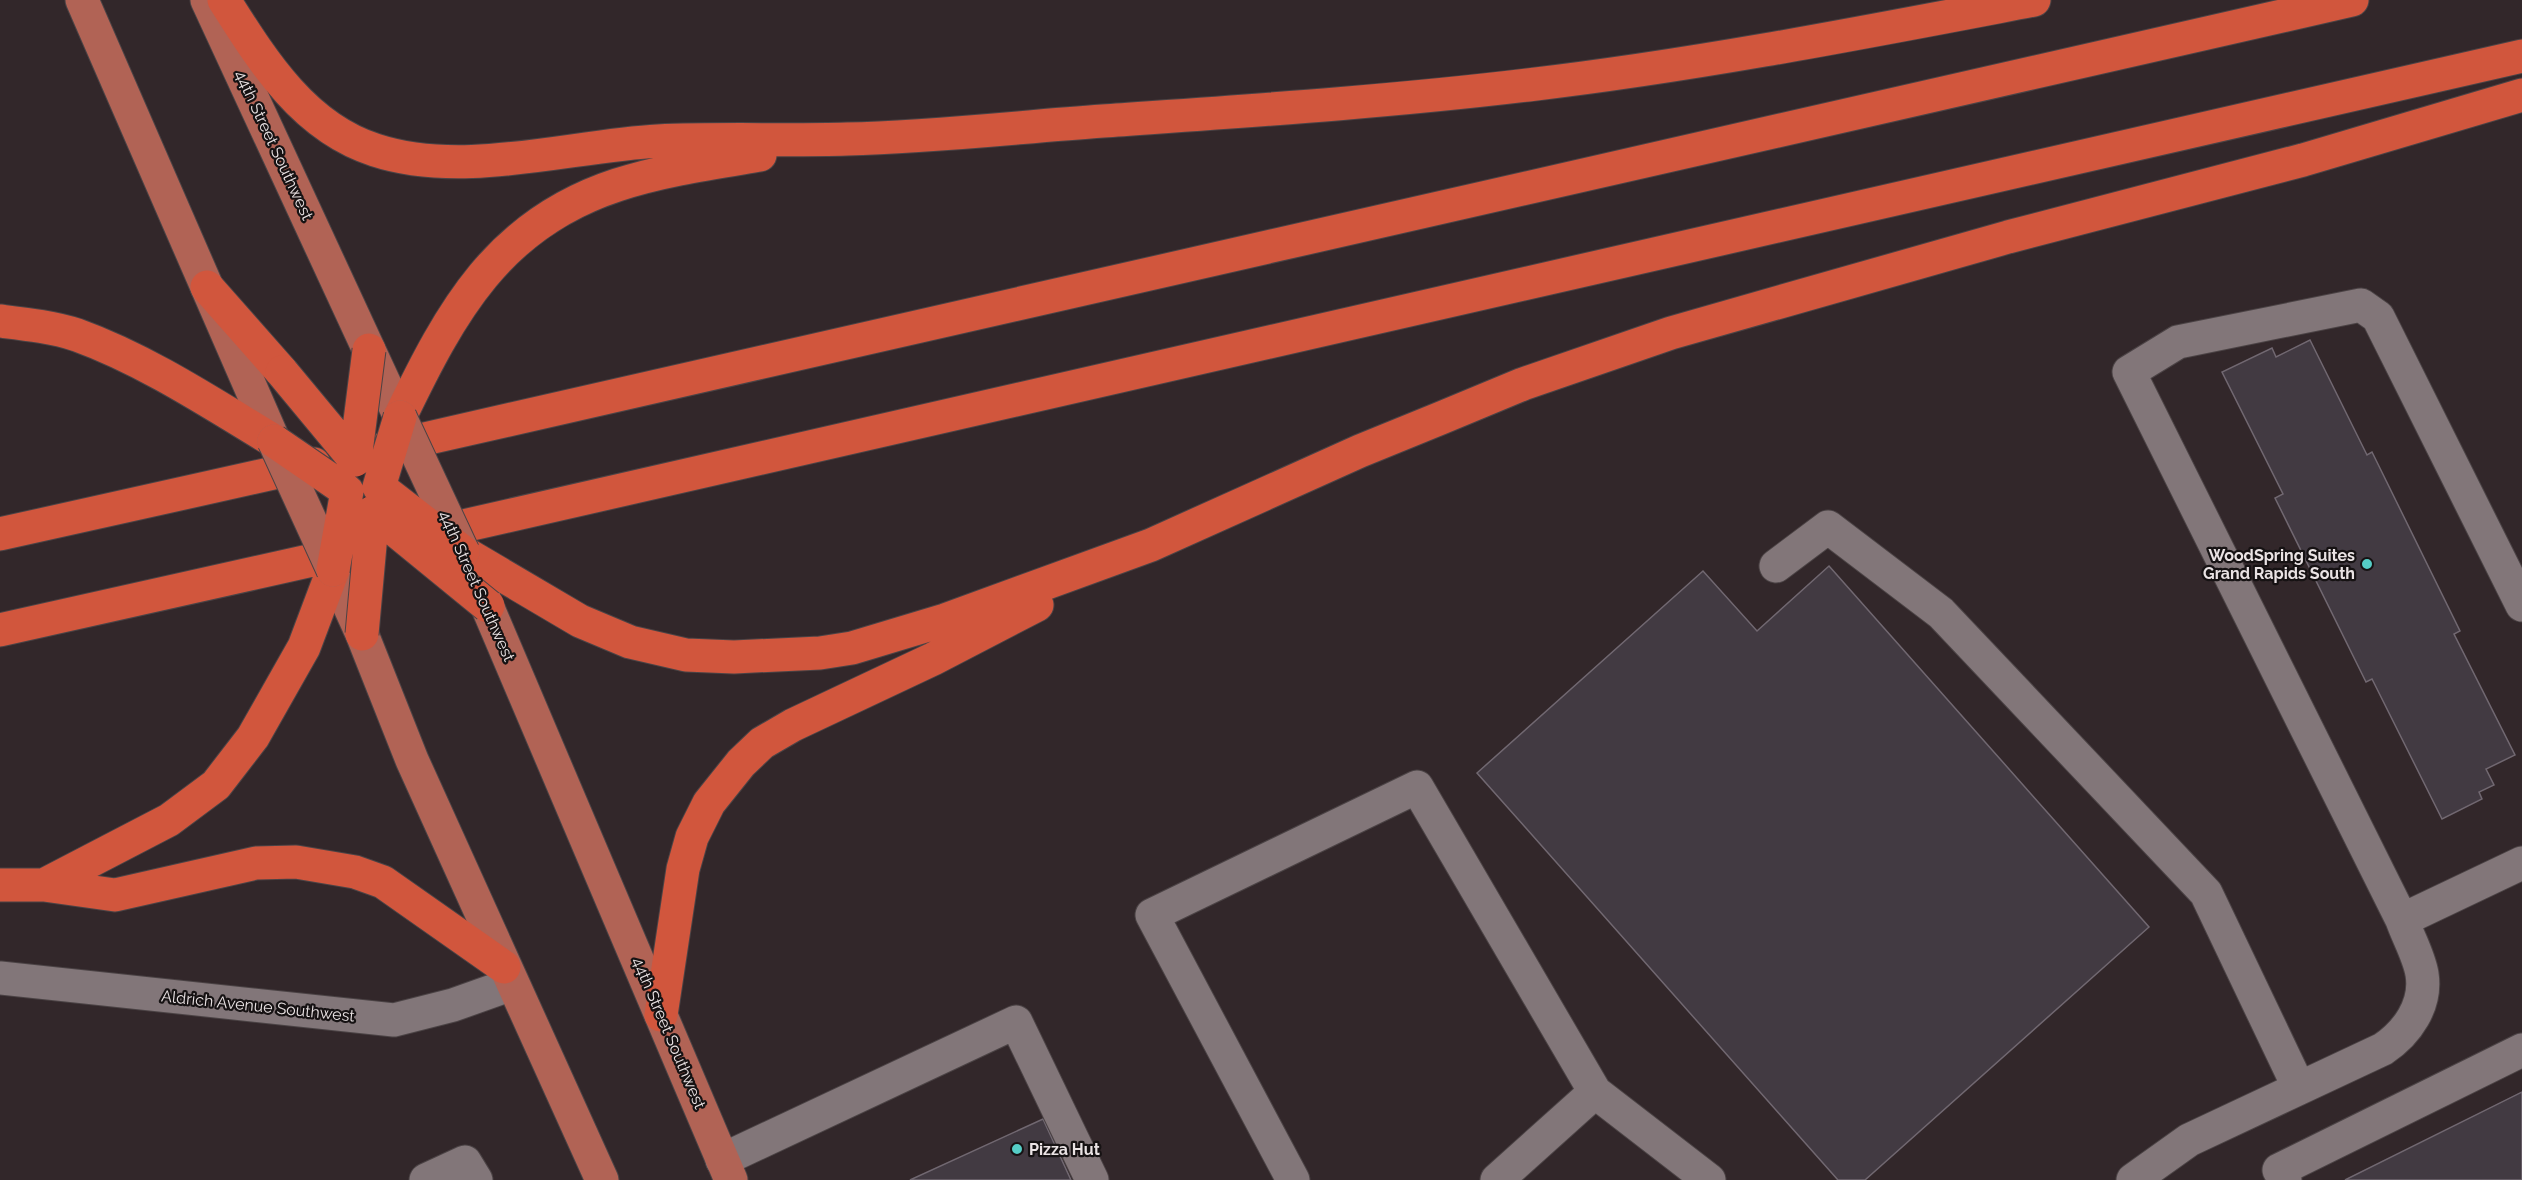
<svg xmlns="http://www.w3.org/2000/svg" width="2522" height="1180" font-family="Raleway,sans-serif">
  <style>
    .building { fill: #423a42; stroke: #716871; stroke-width: 1.5 }
    .lines { fill: none; stroke-linecap: round; stroke-linejoin: round }
    .minor-casing { stroke: #4b4345; stroke-width: 35 }
    .major-casing { stroke: #4b4345; stroke-width: 35 }
    .highway-casing { stroke: #4b4345; stroke-width: 35 }
    .minor { stroke: #827679; stroke-width: 33 }
    .major { stroke: #b16355; stroke-width: 33 }
    .highway { stroke: #d1563d; stroke-width: 33 }
    .major-bridge-casing { stroke: #4b4345; stroke-width: 35; stroke-linecap: butt }
    .highway-bridge-casing { stroke: #4b4345; stroke-width: 35; stroke-linecap: butt }
    .major-bridge { stroke: #b16355; stroke-width: 33 }
    .highway-bridge { stroke: #d1563d; stroke-width: 33 }
    .poi-dot { fill: #55cdc6; stroke: #161213; stroke-width: 2 }
    .labels { text-anchor: middle; dominant-baseline: central; stroke-width: 4.5; stroke-linejoin: round; paint-order: stroke }
    .street-label { font-size: 16px; fill: #eae3e4; stroke: #161213 }
    .poi-label { font-size: 16px; font-weight: bold; fill: #eae3e4; stroke: #161213; text-anchor: end }
  </style>
  <rect width="100%" height="100%" fill="#32272a"/>
  <path class="building" d="M2310,340L2367,455L2372,452L2460,631L2454,634L2515,755L2486,769L2494,785L2479,792L2482,799L2442,819L2372,679L2366,682L2275,498L2283,494L2222,372L2272,348L2276,357Z
    M1829,566L2149,927L1865,1180H1838L1477,773L1703,571L1757,631Z
    M2522,1092V1180H2345Z
    M1043,1119L1071,1180H910Z"/>
  <g class="lines">
    <defs>
      <path id="minor" d="M1776,566L1828,527L1941,613L2206,893L2299,1088
        M2402,920L2522,863
        M0,978L394,1020L453,1005L512,984
        M722,1160L1016,1022L1092,1180
        M426,1180L465,1162L476,1180
        M1293,1180L1152,915L1417,787L1595,1092
        M1497,1180L1595,1092L1709,1180
        M2133,1180L2189,1140L2383,1049C2407,1033 2427,1005 2422,974C2419,956 2408,937 2402,920L2129,372L2178,342L2361,305L2378,317L2522,605
        M2285,1180L2279,1170L2522,1050"/>
      <path id="major" d="M82,0L274,441
        M207,0L400,417
        M333,570L362,634L412,760L602,1180
        M476,580L731,1180"/>
      <path id="highway" d="M224,0C262,60 303,127 375,150C463,179 568,146 658,141C721,138 784,141 847,139C933,137 1018,127 1103,121C1245,111 1387,102 1528,85C1698,65 1866,32 2034,0
        M207,287L282,372
        M0,321C25,324 53,327 77,335C146,360 211,403 274,441
        M400,417C451,311 498,224 617,185C663,170 712,163 760,155
        M385,448L2352,0
        M0,534L314,464
        M424,535L2522,56
        M463,552L580,621L630,642L686,655L734,657L820,653L852,648L945,620L1151,545L1360,451L1441,418L1523,384L1671,333L2008,237L2303,160L2522,95
        M0,630L353,551
        M0,885H44L115,895L256,863L296,862L355,872L383,882L504,967
        M44,885L169,820L216,785L253,737L304,647L333,570
        M661,1015L683,869L692,837L709,803L741,763L762,743L793,725L933,659L1037,605"/>
    </defs>
    <use href="#minor" class="minor-casing"/>
    <use href="#major" class="major-casing"/>
    <use href="#highway" class="highway-casing"/>
    <use href="#minor" class="minor"/>
    <use href="#major" class="major"/>
    <use href="#highway" class="highway"/>
    <defs>
      <path id="major-bridge" d="M400,417L463,552
        M274,441L333,570"/>
      <path id="highway-bridge" d="M282,372L355,460
        M400,417L379,487L463,552
        M274,441L347,491L333,570
        M355,460L369,350
        M373,512L488,606
        M362,634L373,512"/>
    </defs>
    <use href="#major-bridge" class="major-bridge-casing"/>
    <use href="#highway-bridge" class="highway-bridge-casing"/>
    <use href="#major-bridge" class="major-bridge"/>
    <use href="#highway-bridge" class="highway-bridge"/>
  </g>
  <g class="poi-dot">
    <circle cx="2367" cy="564" r="6"/>
    <circle cx="1017" cy="1149" r="6"/>
  </g>
  <g class="labels">
    <g class="street-label">
      <text transform="translate(274 145) rotate(65)">44th Street Southwest</text>
      <text transform="translate(477 586) rotate(66)">44th Street Southwest</text>
      <text transform="translate(258 1006) rotate(6)">Aldrich Avenue Southwest</text>
      <text transform="translate(669 1033) rotate(67)">44th Street Southwest</text>
    </g>
    <g class="poi-label">
      <text x="2355" y="555">WoodSpring Suites<tspan x="2355" dy="18">Grand Rapids South</tspan></text>
      <text x="1029" y="1149" text-anchor="start">Pizza Hut</text>
    </g>
  </g>
</svg>
